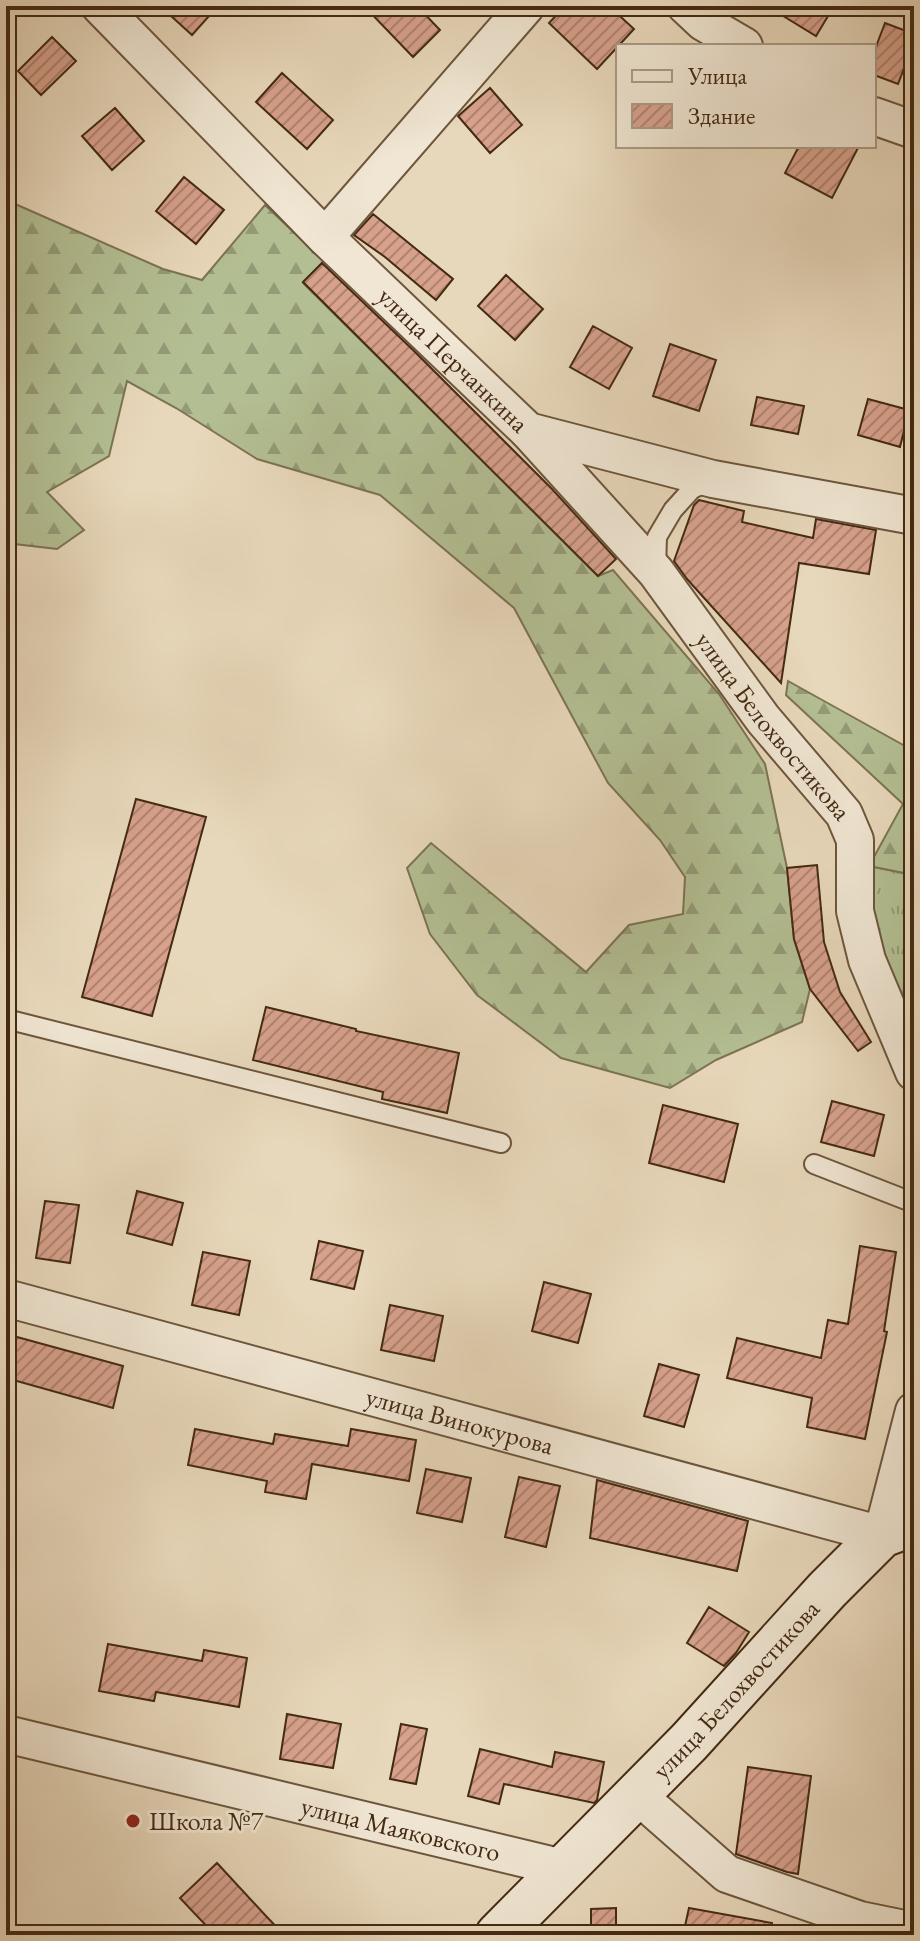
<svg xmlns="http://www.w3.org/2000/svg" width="920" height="1941" font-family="'EB Garamond',serif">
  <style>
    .grass { fill: url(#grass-tufts); stroke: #7c7453; stroke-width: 2 }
    .forest { fill: url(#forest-firs); stroke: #7c7453; stroke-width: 2 }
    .building { fill: url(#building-hatch); stroke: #442a13; stroke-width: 2 }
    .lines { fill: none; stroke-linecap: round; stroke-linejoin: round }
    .lane-casing { stroke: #6d563d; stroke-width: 22 }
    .street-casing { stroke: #6d563d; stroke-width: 40 }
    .secondary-casing { stroke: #442a13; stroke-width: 48 }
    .lane { stroke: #f0e6d3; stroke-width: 18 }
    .street { stroke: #f0e6d3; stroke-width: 36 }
    .secondary { stroke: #f0e6d3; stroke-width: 44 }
    .poi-dot { fill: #8f2418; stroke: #f0e6d3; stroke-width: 3 }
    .labels { text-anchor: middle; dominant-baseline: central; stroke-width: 6; stroke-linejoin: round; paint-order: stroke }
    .street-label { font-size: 26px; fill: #442a13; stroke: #f0e6d3 }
    .poi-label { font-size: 26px; fill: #442a13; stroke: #f0e6d3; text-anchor: start }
  </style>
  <defs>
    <pattern id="grass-tufts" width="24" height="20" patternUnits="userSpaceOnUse" patternTransform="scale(2)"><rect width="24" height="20" fill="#b3bf93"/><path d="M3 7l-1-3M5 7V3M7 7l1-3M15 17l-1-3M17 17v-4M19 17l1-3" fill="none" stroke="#939b77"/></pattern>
    <pattern id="forest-firs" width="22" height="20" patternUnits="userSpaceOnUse" patternTransform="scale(2)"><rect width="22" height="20" fill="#b3bf93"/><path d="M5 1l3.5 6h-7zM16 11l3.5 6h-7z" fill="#939b77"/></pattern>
    <pattern id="building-hatch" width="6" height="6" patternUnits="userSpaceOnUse" patternTransform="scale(2)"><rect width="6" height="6" fill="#d7a18c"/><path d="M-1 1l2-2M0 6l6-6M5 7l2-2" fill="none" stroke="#b08371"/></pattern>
  </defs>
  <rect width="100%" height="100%" fill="#e8d8bb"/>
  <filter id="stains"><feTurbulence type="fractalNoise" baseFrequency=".0025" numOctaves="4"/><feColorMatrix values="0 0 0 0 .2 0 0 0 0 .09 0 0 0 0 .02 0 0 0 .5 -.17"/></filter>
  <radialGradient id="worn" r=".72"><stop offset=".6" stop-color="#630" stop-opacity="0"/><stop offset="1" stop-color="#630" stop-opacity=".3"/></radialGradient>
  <path class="grass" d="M869,866L914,875V1045L873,936Z"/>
  <path class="forest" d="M6,200L163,269L202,280L265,205L324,261L303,283L598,576L613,570L719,694L765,764L787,868L794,939L810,989L802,1022L716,1060L670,1088L561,1058L477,995L430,934L407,868L431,843L586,972L629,925L683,914L685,877L660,840L608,783L514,608L380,495L257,459L176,408L127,381L109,456L47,492L84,530L57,549L6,543Z
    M788,681L914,751V875L869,866L903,804L786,695Z"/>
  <path class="building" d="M160,6H218L192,35Z
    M364,6H417L440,30L413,57Z
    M565,6H609L634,29L597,69L549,23Z
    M767,6H834L816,36Z
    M885,23L914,34V42L898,84L874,75V52Z
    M52,37L76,61L41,95L18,71Z
    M282,73L333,120L307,149L256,102Z
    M490,88L522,125L490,153L458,116Z
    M115,108L144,141L112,170L82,136Z
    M799,146H859L832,198L785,173Z
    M184,177L224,210L196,244L156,211Z
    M373,214L453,279L436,300L385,257L354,235Z
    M322,263L413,350L552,489L616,559L598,576L303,282Z
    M506,275L543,309L515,340L478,306Z
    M593,326L632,348L609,389L570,367Z
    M670,344L716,360L699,411L653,396Z
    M757,397L804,406L798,434L751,425Z
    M868,399L909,410L900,447L858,435Z
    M699,500L744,511L742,522L813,538L816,519L876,530L869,574L799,563L781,683L687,579L674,561L694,505Z
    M136,799L206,817L152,1016L82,997Z
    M817,865L824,942L840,992L871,1042L858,1051L810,989L794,939L787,868Z
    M266,1007L356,1029V1031L459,1053L447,1113L382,1099L383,1092L253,1060Z
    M832,1101L884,1115L874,1156L821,1142Z
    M663,1105L738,1124L724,1182L649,1163Z
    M137,1191L183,1203L172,1245L127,1233Z
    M45,1201L79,1205L70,1263L36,1258Z
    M319,1241L363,1251L354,1289L311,1279Z
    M860,1246L896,1252L884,1331L887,1332L865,1439L807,1427L812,1398L727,1378L737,1338L821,1358L828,1320L848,1324Z
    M203,1252L250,1261L239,1315L192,1305Z
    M544,1282L591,1294L578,1343L532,1331Z
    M390,1305L443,1316L434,1361L381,1350Z
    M6,1334L123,1366L113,1408L6,1378Z
    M659,1364L699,1375L684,1427L644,1416Z
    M195,1429L273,1444L275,1434L348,1446L351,1429L416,1440L409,1481L312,1464L306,1499L265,1492L267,1481L188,1465Z
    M426,1469L471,1478L462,1522L417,1513Z
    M519,1477L560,1486L546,1547L505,1537Z
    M597,1480L748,1521L737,1571L590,1538Z
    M709,1607L749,1632L736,1653L724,1666L687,1643Z
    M108,1644L202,1661L204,1650L247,1658L239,1707L156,1692L154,1701L99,1691Z
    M287,1714L341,1724L333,1768L280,1759Z
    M401,1724L427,1729L416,1784L390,1779Z
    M480,1749L552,1767L555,1752L604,1762L597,1800L594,1803L504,1784L499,1804L468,1796Z
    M748,1767L811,1776L798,1874L787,1872L736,1854Z
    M217,1863L266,1916L284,1935H215L180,1898Z
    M616,1908V1935H591V1909Z
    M689,1908L772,1923L770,1935H683Z"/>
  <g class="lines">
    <defs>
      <path id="lane" d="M656,569L657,537L673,510L692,489L709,481
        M6,1019L501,1143
        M814,1164L914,1203"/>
      <g id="street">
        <path id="s1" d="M100,6L325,237L528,431L713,479L914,516"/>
        <path d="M686,6L703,22L744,46"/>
        <path d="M874,116L914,130"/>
        <path d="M325,237L526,6"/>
        <path id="s2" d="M528,431L656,572L763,719L844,814L855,840V911L867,960L914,1072"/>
        <path id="s3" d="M6,1298L882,1535L914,1411"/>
        <path id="s4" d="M6,1734L563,1868"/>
        <path d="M636,1794L727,1874L860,1920L914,1931"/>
      </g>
      <g id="secondary">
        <path id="s5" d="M498,1935L689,1742L827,1590L882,1535L914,1523"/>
      </g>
    </defs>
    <use href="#lane" class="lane-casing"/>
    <use href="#street" class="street-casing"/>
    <use href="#secondary" class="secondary-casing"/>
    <use href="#lane" class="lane"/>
    <use href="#street" class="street"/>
    <use href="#secondary" class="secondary"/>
  </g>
  <circle class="poi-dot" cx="133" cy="1821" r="8"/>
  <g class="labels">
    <g class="street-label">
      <text stroke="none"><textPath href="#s1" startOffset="500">улица Перчанкина</textPath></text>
      <text stroke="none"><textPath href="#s2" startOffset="384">улица Белохвостикова</textPath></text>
      <text stroke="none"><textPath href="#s3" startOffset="470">улица Винокурова</textPath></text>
      <text stroke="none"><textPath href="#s5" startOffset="342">улица Белохвостикова</textPath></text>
      <text stroke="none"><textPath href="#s4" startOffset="406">улица Маяковского</textPath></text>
    </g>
    <g class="poi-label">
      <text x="149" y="1821">Школа №7</text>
    </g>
  </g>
  <rect width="920" height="1941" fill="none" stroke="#e8d8bb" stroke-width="32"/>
  <rect x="8" y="8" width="904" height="1925" fill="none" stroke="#442a13" stroke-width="4"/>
  <rect x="16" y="16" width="888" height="1909" fill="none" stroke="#442a13" stroke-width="2"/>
  <rect x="616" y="44" width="260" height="104" fill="#f0e6d3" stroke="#ab9b86" stroke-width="2"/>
  <rect x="632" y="70" width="40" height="12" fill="#f0e6d3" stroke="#ab9b86" stroke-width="2"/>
  <text x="688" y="84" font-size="24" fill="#442a13">Улица</text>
  <rect x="632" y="104" width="40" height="24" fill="url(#building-hatch)" stroke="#ab9b86" stroke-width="2"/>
  <text x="688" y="124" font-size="24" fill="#442a13">Здание</text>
  <rect width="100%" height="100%" filter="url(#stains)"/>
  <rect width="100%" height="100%" fill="url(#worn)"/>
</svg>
